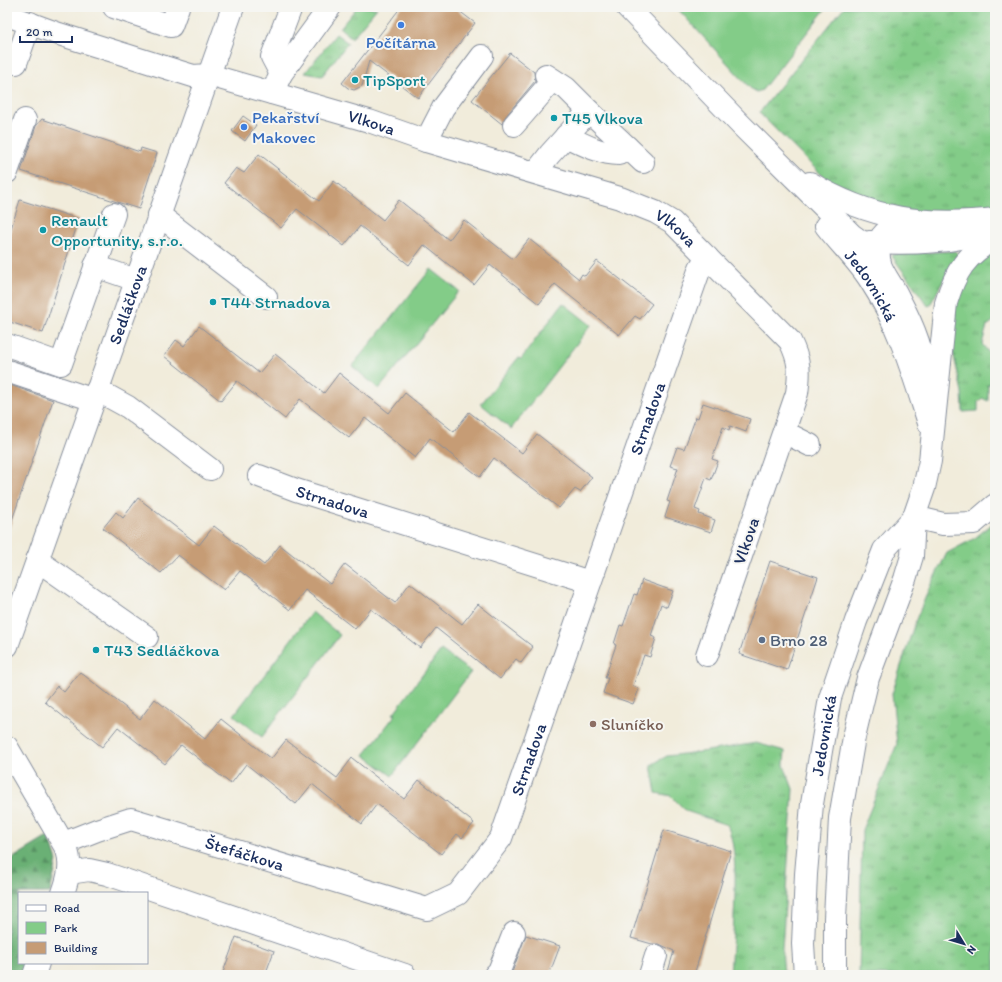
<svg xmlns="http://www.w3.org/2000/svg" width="1002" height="982" font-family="Itim,sans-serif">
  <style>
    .grass { fill: url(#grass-tufts); stroke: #4f7e73 }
    .forest { fill: url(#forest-firs); stroke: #427069 }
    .park { fill: #83cc88; stroke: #4f7e73 }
    .building { fill: #c69c75 }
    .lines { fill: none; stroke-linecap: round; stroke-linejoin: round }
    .minor-casing { stroke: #868e9c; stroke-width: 24 }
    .major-casing { stroke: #868e9c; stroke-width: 24 }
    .minor { stroke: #fff; stroke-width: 22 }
    .major { stroke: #fff; stroke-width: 22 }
    .shop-dot { fill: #3f7fe0; stroke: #f6f6f2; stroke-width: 1.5 }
    .culture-dot { fill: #0f9aa8; stroke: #f6f6f2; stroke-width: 1.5 }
    .service-dot { fill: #5c6f8a; stroke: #f6f6f2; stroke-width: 1.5 }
    .education-dot { fill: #8d6e63; stroke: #f6f6f2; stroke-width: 1.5 }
    .labels { text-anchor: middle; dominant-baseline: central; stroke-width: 4; stroke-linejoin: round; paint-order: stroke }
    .shop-label { font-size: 17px; fill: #366cbe; stroke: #f6f6f2 }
    .culture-label { font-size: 17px; fill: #0d838f; stroke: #f6f6f2; text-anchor: start }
    .street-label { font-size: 17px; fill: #1b2f5e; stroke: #f6f6f2 }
    .service-label { font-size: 17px; fill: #4e5e75; stroke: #f6f6f2; text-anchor: start }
    .education-label { font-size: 17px; fill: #785e54; stroke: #f6f6f2; text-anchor: start }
  </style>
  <defs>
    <pattern id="grass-tufts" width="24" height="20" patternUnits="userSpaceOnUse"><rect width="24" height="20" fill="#83cc88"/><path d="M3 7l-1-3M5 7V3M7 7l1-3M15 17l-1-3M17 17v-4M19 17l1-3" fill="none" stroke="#6aa672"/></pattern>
    <pattern id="forest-firs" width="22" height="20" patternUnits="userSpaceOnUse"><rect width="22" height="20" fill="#6ab074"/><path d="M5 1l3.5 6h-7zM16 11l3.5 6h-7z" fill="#569062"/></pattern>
  </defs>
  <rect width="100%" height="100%" fill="#f6f6f2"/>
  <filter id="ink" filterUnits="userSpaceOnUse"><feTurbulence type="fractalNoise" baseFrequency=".025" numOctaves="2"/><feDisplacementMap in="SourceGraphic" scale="8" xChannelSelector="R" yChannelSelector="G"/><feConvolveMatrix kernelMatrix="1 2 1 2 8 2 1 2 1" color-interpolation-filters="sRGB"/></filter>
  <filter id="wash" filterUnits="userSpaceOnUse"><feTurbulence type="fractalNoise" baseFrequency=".012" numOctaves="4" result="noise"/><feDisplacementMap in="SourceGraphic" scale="16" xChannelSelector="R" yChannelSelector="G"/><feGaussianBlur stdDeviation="0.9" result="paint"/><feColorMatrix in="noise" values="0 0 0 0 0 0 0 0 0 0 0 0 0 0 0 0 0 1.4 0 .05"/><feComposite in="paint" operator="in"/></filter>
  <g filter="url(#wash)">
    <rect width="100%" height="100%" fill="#f1ecdb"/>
    <path class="grass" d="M357,7L377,8L352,38L340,28Z
      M844,7H995V205L953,212H909L835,188L759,113Z
      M336,34L348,43L322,76L305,73Z
      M995,247V320L987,326L982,344C997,363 996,360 991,384H988V401L982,398L978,402V411L963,412L962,392L951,343L950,324L961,280Z
      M955,251L958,254L930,305L928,306L892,256L895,254Z
      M995,521V975H859L862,830L897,744L892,694L915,622L931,584L947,553L975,538Z
      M756,743L785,751L784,765L793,789L782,949L784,975H730C732,938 742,856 727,825L686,811L671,796L656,793L651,765L667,756L707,751Z"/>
    <path class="forest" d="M49,836L57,861L50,893H19V963H29L25,975H7V875L13,858Z"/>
    <path class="park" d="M676,7H827L762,90L757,92L750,88Z
      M431,269L459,291L379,389L352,366Z
      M563,303L591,325L511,429L481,404L518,358L521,359Z
      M312,612L340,635L262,737L234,715Z
      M441,650L471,672L392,776L364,755L396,714H393Z"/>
    <g id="blocks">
      <path class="building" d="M401,7H454L475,23L418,98L369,61L362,86L354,90L348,88L342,83Z
        M510,53L534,72L535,81L505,117L502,124L472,100Z
        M243,116L256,125L245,141L232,131Z
        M42,119L140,152L141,148L157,153L139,209L21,171L36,126Z
        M259,154L319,201L334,181L383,220L399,200L449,240L464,220L513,259L529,239L579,279L582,274L585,276L597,261L652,304L640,319L635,316L619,335L555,284L539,304L490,265L474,285L424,245L409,265L360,226L344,246L297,209L281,228L224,183L236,168L244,173Z
        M20,200L79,219L43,333L7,321V241Z
        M199,326L259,373L275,354L324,393L339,373L389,413L405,393L454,432L469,412L522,453L537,434L592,477L580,492L575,489L559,508L494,458L480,477L430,438L415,458L365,418L349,438L300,399L285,419L237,381L221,401L164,356L176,340L184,346Z
        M7,384L53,400L9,529H7Z
        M703,403L750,419L746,432L730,426L729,430L723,427L712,459L718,461L711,480L706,478L695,509L700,511L699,514L715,520L711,532L665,517L670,502L667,501L678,468L670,466L677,447L684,449L696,417L698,418Z
        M138,498L199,545L214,526L264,565L280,545L330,584L345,564L395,603L410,583L462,624L478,604L533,647L521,663L516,659L500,679L436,628L420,648L371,609L355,629L305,590L290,610L240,571L224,590L178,555L161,573L103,528L116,512L123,518Z
        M770,561L818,577L787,670L739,654Z
        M642,580L673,591L667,607L661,604L651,636L656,638L650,657L644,655L633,686L639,689L633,704L603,693L608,678H605L616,645L614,644L620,625L623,626L634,594L637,595Z
        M80,672L140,719L155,699L205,739L221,719L271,759L286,740L337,778L352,758L404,799L419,780L474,823L462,838L457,834L441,854L377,804L362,824L312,784L296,804L246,764L231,784L181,745L165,764L118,727L102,747L45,702L57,686L64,692Z
        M664,830L731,851L694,975H667L674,951L659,944H652L631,938Z
        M526,935L560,946L549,975H511Z
        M236,937L274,951L265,975H222Z"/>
    </g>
  </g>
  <g filter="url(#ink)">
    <use href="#blocks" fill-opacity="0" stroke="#868e9c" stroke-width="1"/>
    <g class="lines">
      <defs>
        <g id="minor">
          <path d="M114,7L171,26L178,7"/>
          <path id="s1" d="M7,15L59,34L193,76L209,75L369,121L426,141L620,198L655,212L672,222L790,341C800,361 800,372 797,393L707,655"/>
          <path d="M7,60L16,63L30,23"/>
          <path d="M281,74L272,57L291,7"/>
          <path d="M272,93L281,74L330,7"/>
          <path d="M589,111L643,162"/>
          <path d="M514,125L553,80"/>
          <path d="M566,136C582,144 601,154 619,154L627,147"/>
          <path d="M426,141L443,108L482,56"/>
          <path d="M7,172L25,120"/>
          <path d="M536,172L550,154L589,111L566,88L546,75"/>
          <path d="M159,215L266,297"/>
          <path d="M95,266L136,280"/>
          <path d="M7,345L61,364L114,214"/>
          <path d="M7,371L94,400"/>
          <path d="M97,390L128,407L210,469"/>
          <path d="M784,432L810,445"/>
          <path id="s2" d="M259,476L296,490L590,582"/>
          <path d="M914,517L943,524L974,523L995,505"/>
          <path d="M37,560L147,637"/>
          <path id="s3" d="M7,646L233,7"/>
          <path d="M7,747L67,850C72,865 68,879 63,893"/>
          <path id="s4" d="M64,843L97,830L131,819L427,909L458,894L501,838L700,268L707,257"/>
          <path d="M69,873L89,870L107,874L405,975"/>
          <path d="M34,975L38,963"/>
          <path d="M495,975L499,971L514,933"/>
          <path d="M650,975L656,956"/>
        </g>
        <g id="major">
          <path d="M627,7L741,125L852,235L866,245L880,263"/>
          <path d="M810,183C870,219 926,227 995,219"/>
          <path d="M928,222C914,224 891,223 882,236C878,243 878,256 880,264C884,276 894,287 899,299C915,329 923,352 929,386"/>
          <path id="s5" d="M826,226C840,244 858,261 870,280C899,324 913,374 929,423"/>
          <path d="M869,242C911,244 954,243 995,230"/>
          <path id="s6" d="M805,975L803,944L806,874L812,804L830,698L856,621L884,550L914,517"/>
          <path d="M835,975V918L840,818L854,737L868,678L905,579L912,556L914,517L924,488L930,461L946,303C955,272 966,254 995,239"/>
        </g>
      </defs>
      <use href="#minor" class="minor-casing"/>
      <use href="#major" class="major-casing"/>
      <use href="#minor" class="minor"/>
      <use href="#major" class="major"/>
    </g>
  </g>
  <g class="shop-dot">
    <circle cx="401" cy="25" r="4"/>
    <circle cx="244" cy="127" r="4"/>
  </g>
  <g class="culture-dot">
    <circle cx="355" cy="80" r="4"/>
    <circle cx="554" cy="118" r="4"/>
    <circle cx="43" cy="230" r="4"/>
    <circle cx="213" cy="302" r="4"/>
    <circle cx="96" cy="650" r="4"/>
  </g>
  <circle class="service-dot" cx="762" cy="640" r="4"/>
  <circle class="education-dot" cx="593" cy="724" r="4"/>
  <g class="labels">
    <g class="shop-label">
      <text x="401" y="42">Počítárna</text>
      <text x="252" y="117" text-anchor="start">Pekařství<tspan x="252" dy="20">Makovec</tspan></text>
    </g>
    <g class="culture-label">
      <text x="363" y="80">TipSport</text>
      <text x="562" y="118">T45 Vlkova</text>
      <text x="51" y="220">Renault<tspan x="51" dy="20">Opportunity, s.r.o.</tspan></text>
      <text x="221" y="302">T44 Strnadova</text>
      <text x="104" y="650">T43 Sedláčkova</text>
    </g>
    <g class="street-label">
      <text stroke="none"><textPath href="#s1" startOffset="381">Vlkova</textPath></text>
      <text stroke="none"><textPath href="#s1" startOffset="705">Vlkova</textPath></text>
      <text stroke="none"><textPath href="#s5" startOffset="75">Jedovnická</textPath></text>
      <text stroke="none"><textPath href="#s3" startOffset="362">Sedláčkova</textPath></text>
      <text stroke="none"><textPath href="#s4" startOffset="930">Strnadova</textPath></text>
      <text stroke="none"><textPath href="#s2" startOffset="78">Strnadova</textPath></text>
      <text transform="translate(746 541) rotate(-71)">Vlkova</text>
      <text stroke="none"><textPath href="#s6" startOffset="241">Jedovnická</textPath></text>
      <text stroke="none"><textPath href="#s4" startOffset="569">Strnadova</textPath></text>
      <text stroke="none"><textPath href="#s4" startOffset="190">Štefáčkova</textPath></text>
    </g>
    <g class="service-label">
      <text x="770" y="640">Brno 28</text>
    </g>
    <g class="education-label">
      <text x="601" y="724">Sluníčko</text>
    </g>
  </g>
  <rect width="1002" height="982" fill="none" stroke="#f6f6f2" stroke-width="24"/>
  <rect x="18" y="892" width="130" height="72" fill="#f6f6f2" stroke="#9ea6b7"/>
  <rect x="26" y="905" width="20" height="6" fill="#ffffff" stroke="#9ea6b7"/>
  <text x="54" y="912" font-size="12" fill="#1b2f5e">Road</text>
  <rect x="26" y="922" width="20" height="12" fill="#83cc88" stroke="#9ea6b7"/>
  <text x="54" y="932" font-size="12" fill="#1b2f5e">Park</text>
  <rect x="26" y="942" width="20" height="12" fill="#c69c75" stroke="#9ea6b7"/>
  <text x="54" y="952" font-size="12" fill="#1b2f5e">Building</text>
  <g transform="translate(964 944) rotate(128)" stroke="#f6f6f2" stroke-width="3" paint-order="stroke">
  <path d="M0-3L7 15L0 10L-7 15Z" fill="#1b2f5e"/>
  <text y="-6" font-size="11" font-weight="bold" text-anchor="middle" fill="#1b2f5e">N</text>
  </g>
  <path d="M20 36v6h52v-6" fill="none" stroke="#1b2f5e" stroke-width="2"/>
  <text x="26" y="36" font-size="12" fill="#1b2f5e" stroke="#f6f6f2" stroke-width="3" paint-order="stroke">20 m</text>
</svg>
